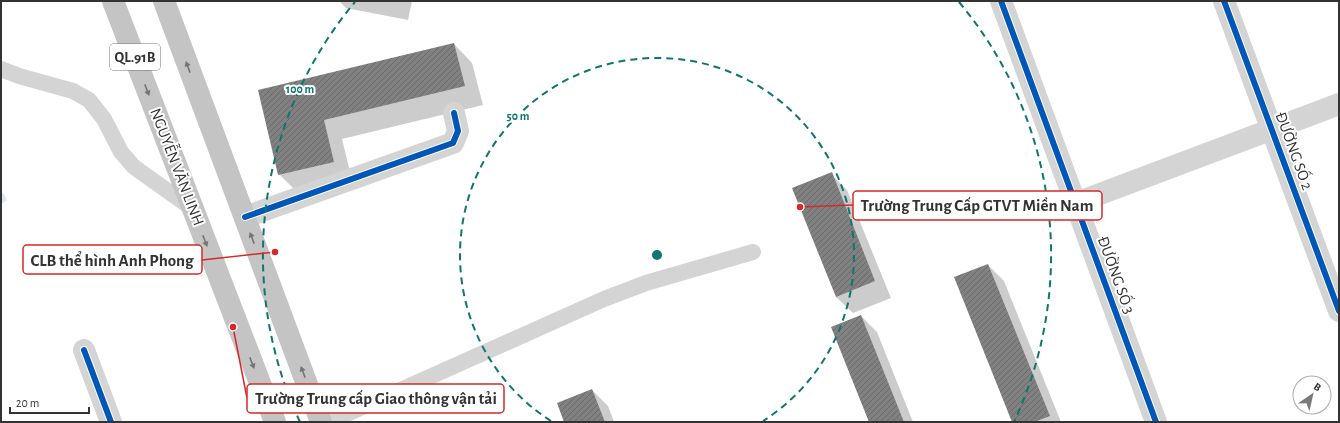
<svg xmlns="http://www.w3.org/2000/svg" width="1340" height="423" font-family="'Alegreya Sans',sans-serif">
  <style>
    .shadow { fill: #0003 }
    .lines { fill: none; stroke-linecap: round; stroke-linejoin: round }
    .stream { stroke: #e0e6f0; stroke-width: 8 }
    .building { fill: url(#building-hatch) }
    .lane { stroke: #d4d4d4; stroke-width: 16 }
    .street { stroke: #d4d4d4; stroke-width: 22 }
    .highway { stroke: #c4c4c4; stroke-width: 22 }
    .cycleway-casing { stroke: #fff; stroke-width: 8 }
    .cycleway { stroke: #0057b8; stroke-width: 6 }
    .oneway { fill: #747474 }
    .ring { fill: none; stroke: #0f766e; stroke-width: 2; stroke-dasharray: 7 5 }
    .labels { text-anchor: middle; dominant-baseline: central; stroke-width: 4; stroke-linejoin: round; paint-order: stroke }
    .shield { fill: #fff; stroke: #707070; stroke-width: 1 }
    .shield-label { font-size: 15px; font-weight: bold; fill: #333 }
    .street-label { font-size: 16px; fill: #333; stroke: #fff }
    .centre { fill: #0f766e; stroke: #fff; stroke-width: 2 }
    .ring-label { font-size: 12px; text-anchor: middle; font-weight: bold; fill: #0f766e; stroke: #fff; stroke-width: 4; stroke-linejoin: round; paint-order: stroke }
    .leader { fill: none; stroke: #d62828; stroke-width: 1.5 }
    .callout-dot { fill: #d62828; stroke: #fff; stroke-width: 1.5 }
    .callout { fill: #fff; stroke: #d62828; stroke-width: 1.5 }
    .callout-label { font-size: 17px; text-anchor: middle; font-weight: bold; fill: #333 }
  </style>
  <defs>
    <pattern id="building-hatch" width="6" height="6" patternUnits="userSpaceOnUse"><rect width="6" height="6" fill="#818181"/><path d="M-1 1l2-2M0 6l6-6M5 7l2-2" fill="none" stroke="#6a6a6a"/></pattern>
  </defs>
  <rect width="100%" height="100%" fill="#fff"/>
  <path class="shadow" d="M339,1H412L408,20L346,8Z
    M454,44L472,63L483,105L342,139L352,180L298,193L279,174L259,91Z
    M831,174L847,190L891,298L853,313L836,297Z
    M988,265L1004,281L1061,422H1013Z
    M861,316L877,332L913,422H870Z
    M592,390L608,406L614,422H565Z"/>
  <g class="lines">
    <path class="stream" d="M1,197L2,199"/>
  </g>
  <path class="building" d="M454,43L465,86L324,120L334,162L278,175L258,90Z
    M832,172L875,281L836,297L792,188Z
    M988,264L1050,416L1034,422H1012L954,277Z
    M861,315L904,422H869L831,327Z
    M592,389L605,422H564L557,403Z"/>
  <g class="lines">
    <path class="lane" d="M1,69L19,76L73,91L89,100L104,119L121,152L134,167L193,209
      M329,422L604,299L646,283L753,252"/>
    <path class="street" d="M1001,1L1156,422
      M1224,1L1339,311
      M1076,203L1339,104
      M245,217L453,143L458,131L454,113
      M84,350L111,422"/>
    <path class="highway" d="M113,1L275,422
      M164,1L321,422"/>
    <defs>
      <path id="cycleway" d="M1001,1L1156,422
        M1224,1L1339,311
        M245,217L453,143L458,131L454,113
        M84,350L111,422"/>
    </defs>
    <use href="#cycleway" class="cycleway-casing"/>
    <use href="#cycleway" class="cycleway"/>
  </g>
  <defs><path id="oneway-solid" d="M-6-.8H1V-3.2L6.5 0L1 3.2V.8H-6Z"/></defs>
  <g class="oneway">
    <use href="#oneway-solid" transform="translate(188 67) rotate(-110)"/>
    <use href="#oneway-solid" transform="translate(147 90) rotate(69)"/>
    <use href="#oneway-solid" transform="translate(252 238) rotate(-111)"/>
    <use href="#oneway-solid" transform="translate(205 241) rotate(69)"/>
    <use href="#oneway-solid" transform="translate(252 363) rotate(69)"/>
    <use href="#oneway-solid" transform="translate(303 372) rotate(-111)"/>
  </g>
  <g class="ring">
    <path d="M551 421A197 197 0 1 1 763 421"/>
    <path d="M300 422A394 394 0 0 1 355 2M959 2A394 394 0 0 1 1014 422"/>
  </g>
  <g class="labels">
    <rect class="shield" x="110" y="44" width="50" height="26" rx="3"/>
    <g class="shield-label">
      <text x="135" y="57">QL.91B</text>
    </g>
    <g class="street-label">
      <text transform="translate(1294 151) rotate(70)">ĐƯỜNG SỐ 2</text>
      <text transform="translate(177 167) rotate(69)">NGUYỄN VĂN LINH</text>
      <text transform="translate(1116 275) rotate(70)">ĐƯỜNG SỐ 3</text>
    </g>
  </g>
  <circle cx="657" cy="255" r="6" class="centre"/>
  <g class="ring-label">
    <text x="300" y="93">100 m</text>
    <text x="518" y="120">50 m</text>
  </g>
  <path class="leader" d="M800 207L853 205M275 252L202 260M233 327L247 398"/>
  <g class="callout-dot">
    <circle cx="800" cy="207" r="4"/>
    <circle cx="275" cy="252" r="4"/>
    <circle cx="233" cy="327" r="4"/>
  </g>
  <g class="callout">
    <rect x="853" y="191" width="249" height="29" rx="4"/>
    <rect x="23" y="245" width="179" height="29" rx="4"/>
    <rect x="247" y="384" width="257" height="29" rx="4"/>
  </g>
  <g class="callout-label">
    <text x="977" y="211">Trường Trung Cấp GTVT Miền Nam</text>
    <text x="112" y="266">CLB thể hình Anh Phong</text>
    <text x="376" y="404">Trường Trung cấp Giao thông vận tải</text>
  </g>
  <rect width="1340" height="423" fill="none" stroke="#333333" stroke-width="4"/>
  <g transform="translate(1312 395) rotate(34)"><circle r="19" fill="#ffffff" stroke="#adadad"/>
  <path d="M0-3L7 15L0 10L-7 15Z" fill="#7a7a7a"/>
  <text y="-6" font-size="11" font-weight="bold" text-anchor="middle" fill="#333333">B</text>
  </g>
  <path d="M10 407v6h79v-6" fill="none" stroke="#333333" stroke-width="2"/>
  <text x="16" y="407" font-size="12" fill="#333333" stroke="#ffffff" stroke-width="3" paint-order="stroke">20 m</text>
</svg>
